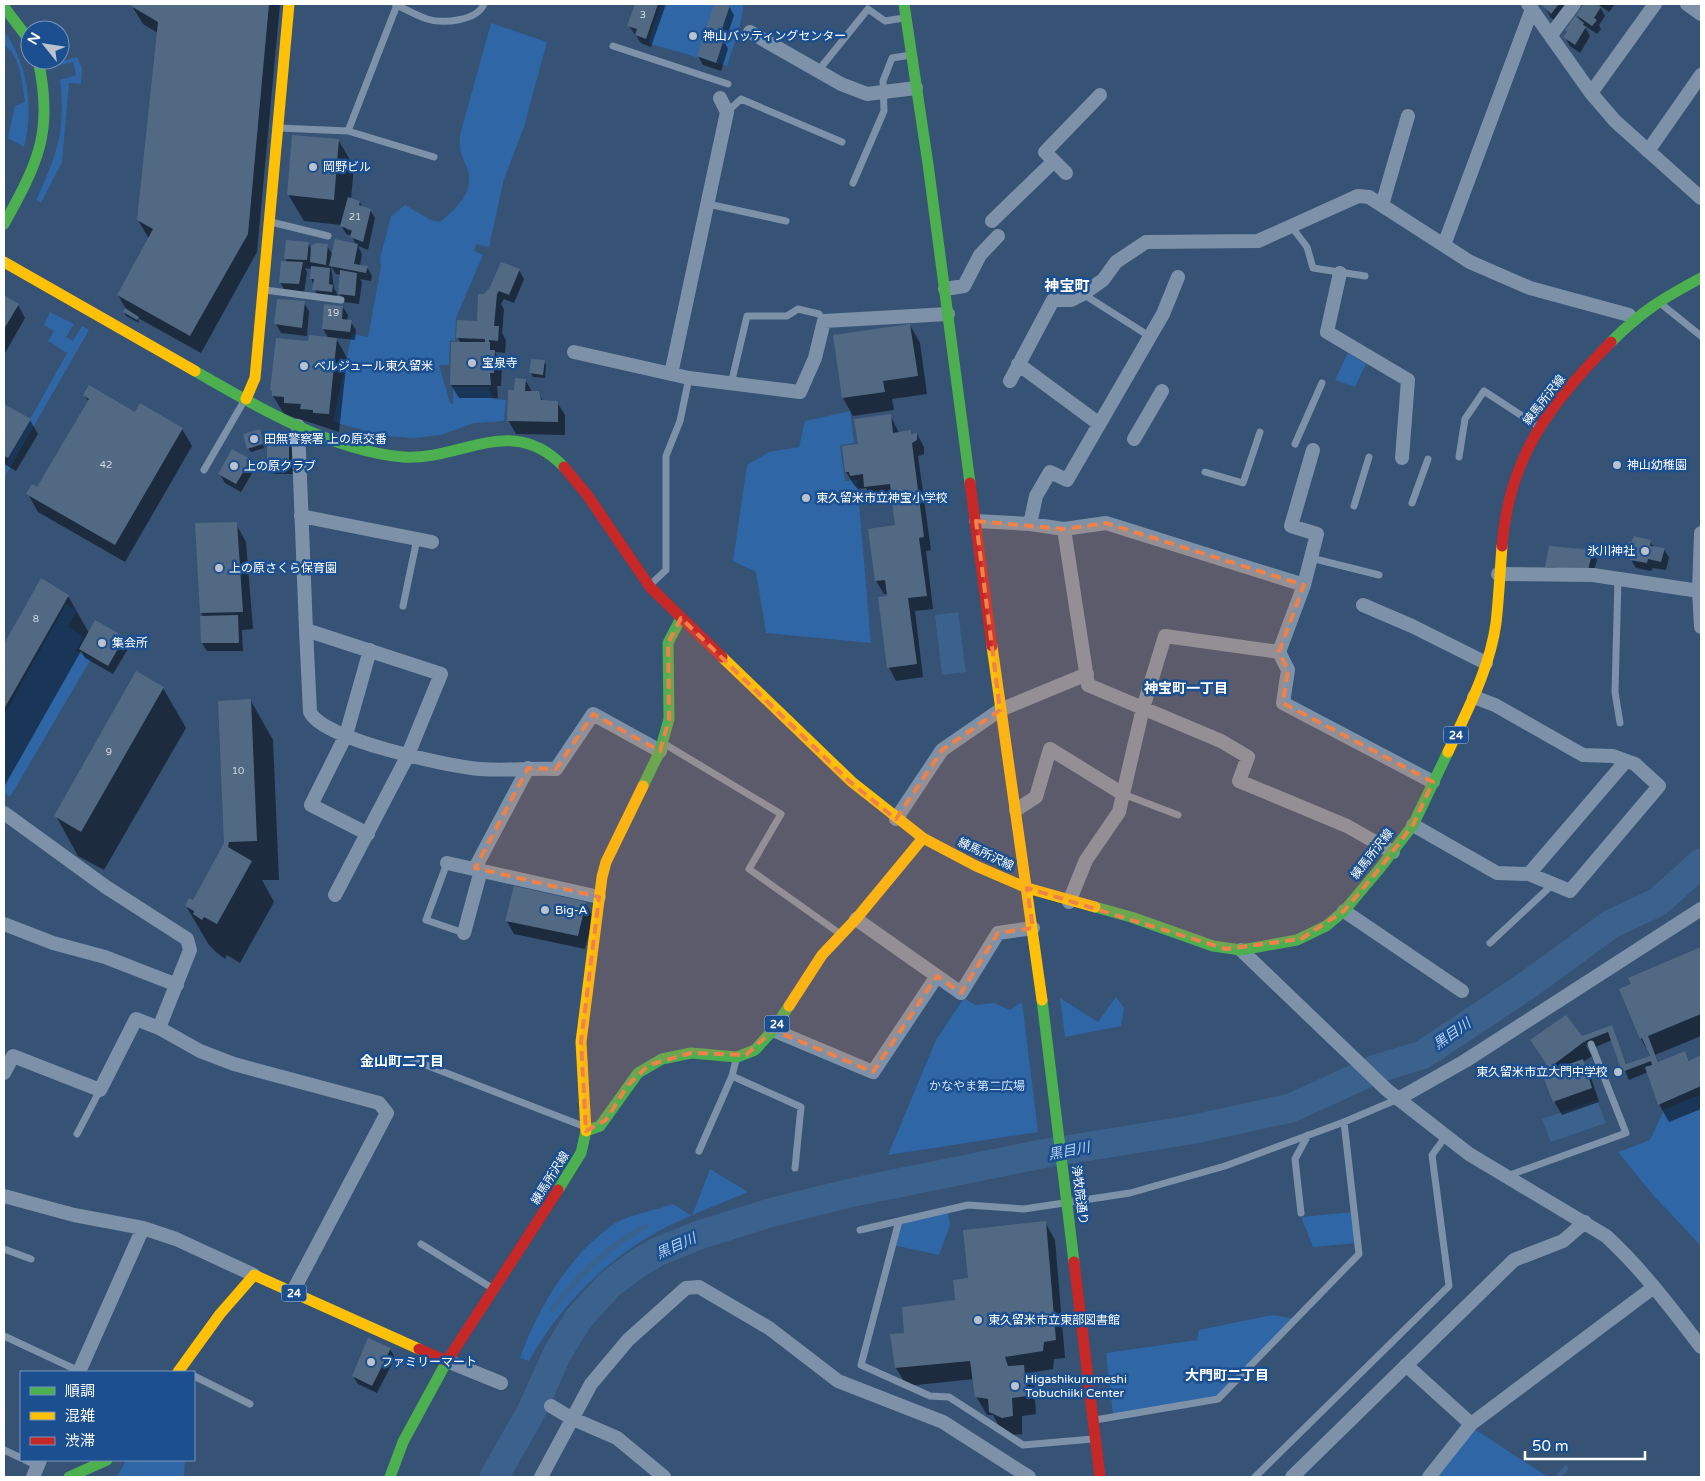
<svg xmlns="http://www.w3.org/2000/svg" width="1705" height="1481" font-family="'Varela Round','Noto Sans JP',sans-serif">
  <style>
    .green { fill: #2f66a5 }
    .water { fill: #3b618d }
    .shadow { fill: #0007; fill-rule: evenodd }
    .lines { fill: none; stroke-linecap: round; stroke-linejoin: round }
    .stream { stroke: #3b618d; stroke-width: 5 }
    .river { stroke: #3b618d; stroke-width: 29 }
    .building { fill: #526984 }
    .lane { stroke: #7d92a8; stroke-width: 7 }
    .street { stroke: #7d92a8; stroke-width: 14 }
    .fast { stroke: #4caf50; stroke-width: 11 }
    .slow { stroke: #ffc107; stroke-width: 11 }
    .jam { stroke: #c62828; stroke-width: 11 }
    .marked { fill: #ee8249; fill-opacity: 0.2; stroke: #ee8249; stroke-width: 4; stroke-dasharray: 10 6; stroke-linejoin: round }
    .poi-dot { fill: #b9c2ce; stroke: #1b4f8f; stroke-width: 2 }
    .labels { text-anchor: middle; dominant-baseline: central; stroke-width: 5; stroke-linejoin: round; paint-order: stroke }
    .number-label { font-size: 10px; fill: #d4dae0 }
    .shield { fill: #1b4f8f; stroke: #bbcadd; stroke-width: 1 }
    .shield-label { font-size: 11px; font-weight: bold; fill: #fff }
    .poi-label { font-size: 12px; fill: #fff; stroke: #1b4f8f; text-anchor: start }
    .street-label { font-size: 12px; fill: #fff; stroke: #1b4f8f }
    .park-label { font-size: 12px; fill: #cfe3fa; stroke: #1b4f8f }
    .neighbourhood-label { font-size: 14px; font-weight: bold; fill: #fff; stroke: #1b4f8f }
    .water-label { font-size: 14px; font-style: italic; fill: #b5d3f5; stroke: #1b4f8f }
    .quarter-label { font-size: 15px; font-weight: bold; fill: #fff; stroke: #1b4f8f }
  </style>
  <rect width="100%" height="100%" fill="#365274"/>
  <path class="green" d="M661,4H744L739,30L727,66L648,43Z
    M491,23L547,42L524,127L504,179L489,247L476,244L474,251L483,255L456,318L455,341L450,340L449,365H439L450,403L453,404V387H489L493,399L506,400L504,421L474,423L441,435L414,438L386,436L333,422L352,334L368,337L381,267L380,258L391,216L405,205L431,220L440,222C456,209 476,191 467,168C461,153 459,151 460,135Z
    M4,31C28,64 34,108 24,147L8,138L15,106L25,102C22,84 21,55 4,45Z
    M77,57L82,68L81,84L69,83L62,162L41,203L36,200C57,155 66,131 60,80L76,75L73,62L57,66V62Z
    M50,312L74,324L66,337L73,341L82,326L89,330L4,478V466L67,353L48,341L54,331L44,325Z
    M1348,353L1366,364L1355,387L1335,380Z
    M850,411L854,443L840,445L845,481L857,480L871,643L766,633L756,572L733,561L747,465L769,452L799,447L805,421Z
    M66,604L77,611L68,626L84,637L76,651L91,659L10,797L4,793V715Z
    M1116,997L1124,1008L1121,1026L1065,1037L1060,998L1098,1022Z
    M964,998L975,1005L994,1003L1010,1010L1022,1002L1038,1132L888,1155L936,1040Z
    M1701,1094V1246L1653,1195L1618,1152L1650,1140L1664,1110Z
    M710,1169L748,1192C710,1208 668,1223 634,1246C591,1275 554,1316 529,1361L520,1358C538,1308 569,1255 614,1224C628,1215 657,1210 673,1204L692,1216Z
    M948,1210L950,1225L939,1255L893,1245L899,1221Z
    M1354,1212L1357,1243L1313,1247L1301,1217Z
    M1272,1315L1296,1319L1218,1399L1113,1414L1106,1353L1197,1340L1199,1330Z
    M1473,1428L1548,1477H1433Z
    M126,1460H185L184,1477H117Z"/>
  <path class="water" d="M958,612L966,672L942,675L935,615Z
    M1597,1100L1606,1123L1551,1142L1542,1119Z
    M647,1223L649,1227C609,1249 581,1278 552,1313L549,1310C578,1272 603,1245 647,1223Z"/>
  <path class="shadow" d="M134,4H280L257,252L201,353L138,318L139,323L126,316L124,312L126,309L118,295L149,239L138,220L158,33L143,24L132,6Z
    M637,4H666L651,47L641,43L629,26Z
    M715,4L729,6L734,15L725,43L728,49L721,71L703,65L698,56Z
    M1543,4H1564L1566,9L1557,22L1551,18Z
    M1585,4L1598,6L1597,4H1615L1609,12L1599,5L1605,16L1599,25L1601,29L1597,34L1584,25L1590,36L1580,53L1570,46L1565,37L1581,22L1577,15Z
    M339,141L354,167L351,199L360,202L363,208L370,210L375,218L368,250L358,246L362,254L360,266L367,267L372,276L371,281L360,279L362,282L359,304L344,302L339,293L341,275L336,274L331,266L334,288L337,294L336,300L318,298L311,278L312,269L305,268L307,272L304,293L285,291L280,282L287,262L285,258L308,243L312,250L327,246L333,255L356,245L352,236L346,234L341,225L304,221L288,194ZM346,226L358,233L346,229Z
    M519,270L524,279L514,303L504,299L501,304L504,309L502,333L506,340L505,353L495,352L502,364L501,386H497L498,398H459L451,385L461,343L457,337L478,322L485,295Z
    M4,297L18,305L25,318L4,355Z
    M304,303L309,311L307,336L281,333L276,324Z
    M343,307L348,315L347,321L351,322L356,330L355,340L336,338L347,358L339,432L284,414L273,396L309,342L329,339L323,329Z
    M910,325L920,343L927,394L892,399L894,410L853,416L843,398Z
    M544,361L546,365L545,378L533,377L531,373Z
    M526,381L532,392L538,393L543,401L557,402L565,415V435L516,434L508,420L515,391Z
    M85,395L182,429L192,446L125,562L38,512L28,494L38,489L89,403Z
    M4,405L30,420L38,434L16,471L4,464Z
    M890,415L899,433L910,431L912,435L917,434L924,447V454L918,456L931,550L926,551L933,609L915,611L923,677L896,681L889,668L888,594H884L876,581L869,530L897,527L893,498L873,500L866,488L858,489L854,485L846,472L843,447L859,445Z
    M259,431L264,448L251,452L248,448Z
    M288,441L293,450V474H273L268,466Z
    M250,460L255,468L241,492L225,483L220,474Z
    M196,524H236L246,542L253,629L242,630L243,651H207L202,643L204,618L201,613Z
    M1650,541L1654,548L1664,549L1669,558L1666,570L1653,568L1651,571L1636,568L1627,553Z
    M1592,551L1597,560L1592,578L1552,575L1547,567Z
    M41,580L68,596L89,633L124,638L129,647L113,674L85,658L81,651L4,787V647Z
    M163,688L186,728L104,870L78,856L56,816Z
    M251,701L273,740L279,880H262L274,902L240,963L227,955L225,959L217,953L209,945L186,906L193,901L226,843Z
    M585,903L593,917L585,949L514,934L506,920Z
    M1701,949V1036L1655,1055L1659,1063L1685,1052L1690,1062L1701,1057V1109L1669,1122L1659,1104L1648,1072L1629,1080L1612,1040L1591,1049L1585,1044L1592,1056L1583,1062L1590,1074L1599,1102L1562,1115L1554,1101L1552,1072L1531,1041L1566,1016L1585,1043L1586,1042L1583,1037L1611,1027L1627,1065L1651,1057L1641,1039L1621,989L1632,985L1630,979Z
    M1045,1222L1055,1240L1065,1358L1054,1359L1053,1369L1028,1373L1034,1384L1036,1414L1022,1416V1434L1013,1435L1001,1430L993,1415H987L976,1396L974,1379L907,1386L896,1368L905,1334L956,1302L970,1279Z
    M390,1349L395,1358L377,1393L358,1384L353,1376Z"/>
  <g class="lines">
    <path class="stream" d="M1558,1477L1566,1468"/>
    <path class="river" d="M494,1477L531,1412L558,1352L579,1318L610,1284L637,1264L657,1252L699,1235L773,1212L854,1192L1041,1154L1190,1130L1291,1108L1376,1069L1422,1055L1526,986L1611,924L1658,902L1701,863"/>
  </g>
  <path class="building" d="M132,4H269L248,234L190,336L117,295L153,229L137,220L158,22L131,6Z
    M635,4H658L646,39L635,35L637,29L627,26Z
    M714,4L730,5L719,38L724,39L716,63L697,56Z
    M1541,4H1559L1551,14Z
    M1584,4H1597L1601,7L1594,18L1597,20L1592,26L1576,15Z
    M1575,16L1584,23L1583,25L1586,27L1575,45L1563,37L1567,32L1565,30Z
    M292,135L339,139L334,200L287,195Z
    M348,197L360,201L359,205L371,209L363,242L350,237L352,230L340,226Z
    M335,239L358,244L354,264L368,266L366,273L329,266Z
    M286,240L309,242L307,260L284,259Z
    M316,243L328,244L326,265L310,262L311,246Z
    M281,261L303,262L299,284L279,283Z
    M501,262L520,269L509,295L499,291L497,294L494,326H499L498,341L489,340V342H490V350H495L494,373H490L491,385H450L451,342H485V339L456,338L457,320L477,321L478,294H484L490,287Z
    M311,266L330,268L329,284L333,285L332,292L312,290L314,279H310Z
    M340,270L357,273L355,296L338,294Z
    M4,295L19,304L4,329Z
    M277,299L305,301L302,328L274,324Z
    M324,304L343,306L342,319L352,320L350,332L322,329Z
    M125,308L139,317L137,320L123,312Z
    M910,324L918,376L883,381L885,392L842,398L833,335Z
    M309,335L337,338L329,414L313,413V410L300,409L301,404L284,403V397L272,396V391L270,390L276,338L308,341Z
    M531,359L545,360L543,375L529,373Z
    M515,378L526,379L525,391H539L541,400L558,401V422L507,421L508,390H514Z
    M89,385L135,412L140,403L183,428L115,545L26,494L32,484L37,487L89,399L83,395Z
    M4,404L31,419L8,458L4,456Z
    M891,414L893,433L911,430V434L917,433V440L912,443L924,537L919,538L927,596L908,598L917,664L887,668L878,597L887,596L885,580L875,581L868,529L895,525L890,484L864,487L863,474L850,476L849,472H845L842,446L858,444L854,419Z
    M260,429L263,444L247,449L243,434Z
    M267,440H289V466H267Z
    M232,449L251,459L236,484L218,474Z
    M237,522L243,612L200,613L195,523Z
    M1634,536L1651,540L1650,546L1665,548L1661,562L1648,559L1647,563L1630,560V554L1626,553L1628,542H1631Z
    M1549,546L1593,550L1588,570L1545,567Z
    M41,578L69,595L4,709V644Z
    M238,615L239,643H201L200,616Z
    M95,620L125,637L108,666L79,649Z
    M136,671L164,687L81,832L54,816Z
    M251,699L257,841L229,842L228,847L252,861L217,924L204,917L202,920L193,914L194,911L185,906L189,898L193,900L224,843L218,701Z
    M514,886L586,902L578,936L505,921Z
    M1701,947V1014L1648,1036L1658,1062L1685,1051L1689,1061L1701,1055V1086L1658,1105L1645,1067L1652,1065L1651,1061L1622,1072L1608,1032L1585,1041L1549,1068L1530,1040L1566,1015L1582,1036L1612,1025L1626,1064L1650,1056L1642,1038L1640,1039L1619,989L1631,984L1628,978Z
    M1583,1059L1592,1088L1553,1102L1542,1074Z
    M1046,1221L1056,1340L1044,1342L1043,1351L1005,1357L1008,1366L1024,1365L1027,1396L1012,1398L1013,1416L1002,1418L989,1412L988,1399L975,1397L970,1361L895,1368L890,1334L904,1333L902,1307L955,1300L953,1280L968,1278L963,1230Z
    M368,1338L391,1348L372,1386L352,1376Z"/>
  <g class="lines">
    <path class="lane" d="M395,4C405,9 416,15 427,19C443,24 477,21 484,4
      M613,46L728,84
      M818,71L868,9L885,21L904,18
      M727,112L741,99L842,142
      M279,128L348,131L397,5
      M348,131L434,157
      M853,183L884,111L883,81L892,58L911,55
      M708,204L786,221
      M271,222L328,236
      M1291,226L1307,247L1313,268L1365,276
      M265,290L341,300
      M1083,294L1149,336
      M1660,303L1701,336
      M731,384L747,316H787L798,309L819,314L824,321
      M1295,444L1322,383
      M1459,457L1465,419L1484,391L1536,425
      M204,470L244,401
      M1205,472L1243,483L1260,432
      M1412,503L1428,459
      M1354,506L1369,457
      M1311,558L1379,575
      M1618,579L1615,692L1620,723
      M650,585L666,570V456L680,421L689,378
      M403,606L417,539
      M663,743L781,814L749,869L839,933
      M1123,794L1178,815
      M447,863L426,920L464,933
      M1490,943L1553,884
      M413,1060L583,1126
      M732,1076L801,1107L795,1168
      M77,1134L100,1090
      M699,1151L732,1076L736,1060
      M1507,1176L1626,1133L1591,1044
      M1301,1213L1295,1159L1308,1135
      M899,1221L861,1365L930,1396L949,1397L1023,1445L1093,1439
      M860,1230L968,1205L1024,1209L1130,1193L1225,1166L1344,1122L1398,1099
      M421,1244L492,1288
      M4,1249L31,1259
      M4,1336L79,1371
      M194,1376L250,1404
      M1095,1420L1218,1399L1359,1254L1344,1122
      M4,1450L21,1458
      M25,1460L38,1466
      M1255,1477L1449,1286L1432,1155L1446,1136"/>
    <path class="street" d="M1528,4L1591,93L1615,121L1701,198
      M1687,4L1701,14
      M750,32L841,84L867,94L916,88
      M1551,35L1574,4
      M1591,93L1655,4
      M1648,151L1701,75
      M1066,173L1045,152L1100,95
      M1382,205L1408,116
      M992,221L1053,162
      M1444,245L1532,9
      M1340,273L1327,332L1408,380L1402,458
      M945,289L964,286L980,255L998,236
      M574,352L689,378L800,392L815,358L824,321L948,314
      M1018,364L1098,423
      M671,374L727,112L720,98
      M1010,381L1053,300H1071L1083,294L1103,280L1116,262L1146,242L1258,241L1358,196L1369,197L1470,262L1530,288L1629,315L1633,320
      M298,426L306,630L441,674L407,757L335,895
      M1134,439L1162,391
      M301,516L432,542
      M976,521L1030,524L1064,529L1088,685L1221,741L1248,757L1239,781L1347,826L1393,852
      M1030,524L1036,496L1050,472L1067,480L1163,314L1178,277
      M1064,529L1106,523L1304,585
      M1701,533L1699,591L1701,627
      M1498,574L1593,575L1699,591
      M1363,605L1412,626L1486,663
      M306,630L310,712C323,740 448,766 480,769C505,771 531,768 556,769L593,714L660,751
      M1279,652L1288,670L1283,703L1433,782
      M1016,810L1036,797L1050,749L1123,794L1143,708L1165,636L1279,652L1304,585L1317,534L1291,526L1313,450
      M4,813L106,887L187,939L190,950L159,1028
      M896,819L942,750L1000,710L1087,674
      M1413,825L1497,873L1529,874L1570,891L1659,786L1635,764L1613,756L1583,755L1495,705L1474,697
      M368,834L311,805L346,735L370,650
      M447,863L599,897
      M475,868L528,768
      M1529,874L1626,761
      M1069,902L1086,860L1119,812L1123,794
      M1344,911L1462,991
      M856,919L961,993L998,933L1033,928
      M4,924L53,943L105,957L177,985
      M464,933L481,870
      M1241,950L1387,1090L1469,1154L1606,1236C1642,1269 1671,1308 1701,1347
      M773,1030L873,1072L937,976
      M4,1073L13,1056L100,1090L136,1019L159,1028L200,1051L234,1064L379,1103L387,1113L292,1293
      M1398,1099L1465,1061L1701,909
      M4,1196L74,1215L143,1228L176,1239L254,1275
      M447,1361L501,1383
      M1406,1365L1471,1424
      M79,1372L143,1228
      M551,1406L571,1418L617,1438L664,1477
      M33,1477L40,1460
      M541,1477L591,1384L628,1340L686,1288L699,1287L769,1328L838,1381L943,1422L1029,1477
      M1292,1477L1514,1260L1563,1241L1585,1222
      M1429,1477L1471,1424L1654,1287"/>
    <path class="fast" d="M904,4L928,164L970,483
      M4,7L30,41
      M4,224C38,163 54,131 38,60
      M1611,342C1642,311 1663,298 1701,278
      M195,371C255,406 332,451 403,457C462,461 512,412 564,467
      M643,786L660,751L669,719L668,643L681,618
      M1095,907L1131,917L1213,946L1241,950L1297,940L1326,926L1344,911L1381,867L1413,825L1448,752
      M1042,1000L1074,1262
      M558,1190L581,1153L586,1131L600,1126L638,1073L662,1059L691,1053L737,1057L755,1050L773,1030L789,1006
      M69,1477L107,1460
      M390,1477L403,1442L447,1361"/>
    <path class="slow" d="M4,262L195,371
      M246,399L255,378L289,4
      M992,646L1042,1000
      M722,657L852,782L923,838
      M1448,752C1467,711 1490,668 1496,623C1499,597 1500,571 1502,546
      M789,1006L822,955L856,919L923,838L976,866L1027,888L1095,907
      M586,1131L581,1042L602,877L606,862L643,786
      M178,1372L220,1314L254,1275L419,1349"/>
    <path class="jam" d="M564,467L588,496L650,587L722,657
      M970,483L992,646
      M1502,546C1509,456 1550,404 1611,342
      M1074,1262L1100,1477
      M419,1349L447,1361L558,1190"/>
  </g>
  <path class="marked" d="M976,521L1064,529L1106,523L1304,585L1279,652L1288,670L1283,703L1433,782L1413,825L1381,867L1344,911L1301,939L1226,949L1027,888L1033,928L998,933L961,993L937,976L873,1072L773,1030L746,1055L691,1053L649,1065L628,1085L606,1120L586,1131L581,1042L599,897L475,868L528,768L556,769L593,714L660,751L669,719L668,643L681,618L848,780L896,819L942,750L1000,710Z"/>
  <g class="poi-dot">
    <circle cx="693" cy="36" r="5"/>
    <circle cx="313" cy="167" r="5"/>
    <circle cx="472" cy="363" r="5"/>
    <circle cx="304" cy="366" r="5"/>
    <circle cx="254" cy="439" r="5"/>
    <circle cx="1617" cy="465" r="5"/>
    <circle cx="234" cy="466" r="5"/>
    <circle cx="806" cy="498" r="5"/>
    <circle cx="1645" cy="551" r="5"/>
    <circle cx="219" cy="568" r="5"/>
    <circle cx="102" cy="643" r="5"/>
    <circle cx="545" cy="910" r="5"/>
    <circle cx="1618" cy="1072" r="5"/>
    <circle cx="978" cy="1320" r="5"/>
    <circle cx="371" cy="1362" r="5"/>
    <circle cx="1015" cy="1386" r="5"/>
  </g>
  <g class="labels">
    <g class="number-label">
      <text x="643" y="15">3</text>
      <text x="355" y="217">21</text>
      <text x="333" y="313">19</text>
      <text x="106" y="465">42</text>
      <text x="36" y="619">8</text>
      <text x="109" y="752">9</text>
      <text x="238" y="771">10</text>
    </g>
    <g class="shield">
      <rect x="1443.5" y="726.5" width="25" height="17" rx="4"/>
      <rect x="764.5" y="1015.5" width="25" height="17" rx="4"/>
      <rect x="281.5" y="1284.5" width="25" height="17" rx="4"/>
    </g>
    <g class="shield-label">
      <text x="1456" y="735">24</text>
      <text x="777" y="1024">24</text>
      <text x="294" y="1293">24</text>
    </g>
    <g class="poi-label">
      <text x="703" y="36">神山バッティングセンター</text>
      <text x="323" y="167">岡野ビル</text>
      <text x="482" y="363">宝泉寺</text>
      <text x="314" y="366">ベルジュール東久留米</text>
      <text x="264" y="439">田無警察署 上の原交番</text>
      <text x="1627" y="465">神山幼稚園</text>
      <text x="244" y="466">上の原クラブ</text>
      <text x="816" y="498">東久留米市立神宝小学校</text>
      <text x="1635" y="551" text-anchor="end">氷川神社</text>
      <text x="229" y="568">上の原さくら保育園</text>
      <text x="112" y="643">集会所</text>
      <text x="555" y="910">Big-A</text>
      <text x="1608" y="1072" text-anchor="end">東久留米市立大門中学校</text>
      <text x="988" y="1320">東久留米市立東部図書館</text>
      <text x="381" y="1362">ファミリーマート</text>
      <text x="1025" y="1379">Higashikurumeshi<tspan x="1025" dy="14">Tobuchiiki Center</tspan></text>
    </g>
    <g class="street-label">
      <text transform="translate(1544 400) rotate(-52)">練馬所沢線</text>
      <text transform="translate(986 854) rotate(25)">練馬所沢線</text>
      <text transform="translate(1372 854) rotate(-52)">練馬所沢線</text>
      <text transform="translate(550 1178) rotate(-58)">練馬所沢線</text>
      <text transform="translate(1080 1195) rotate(83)">浄牧院通り</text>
    </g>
    <g class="park-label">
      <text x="977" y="1086">かなやま第二広場</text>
    </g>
    <g class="neighbourhood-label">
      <text x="1186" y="688">神宝町一丁目</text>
      <text x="402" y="1061">金山町二丁目</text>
      <text x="1227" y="1375">大門町二丁目</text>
    </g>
    <g class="water-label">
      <text transform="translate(1452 1034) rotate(-35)">黒目川</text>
      <text transform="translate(1069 1151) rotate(-11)">黒目川</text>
      <text transform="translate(676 1246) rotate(-24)">黒目川</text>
    </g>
    <g class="quarter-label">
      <text x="1067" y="286">神宝町</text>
    </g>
  </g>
  <rect width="1705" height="1481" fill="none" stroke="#ffffff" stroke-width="10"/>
  <rect x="20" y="1371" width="175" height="90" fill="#1b4f8f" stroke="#7695bc"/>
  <rect x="30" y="1387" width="25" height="8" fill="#4caf50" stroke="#7695bc"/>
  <text x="65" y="1396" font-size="15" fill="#ffffff">順調</text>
  <rect x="30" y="1412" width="25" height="8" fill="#ffc107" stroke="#7695bc"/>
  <text x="65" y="1421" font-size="15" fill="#ffffff">混雑</text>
  <rect x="30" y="1437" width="25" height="8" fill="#c62828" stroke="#7695bc"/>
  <text x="65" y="1446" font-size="15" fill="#ffffff">渋滞</text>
  <g transform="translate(45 45) rotate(300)"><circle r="24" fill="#1b4f8f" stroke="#7695bc"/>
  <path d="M0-4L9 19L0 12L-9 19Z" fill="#b9c2ce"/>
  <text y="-8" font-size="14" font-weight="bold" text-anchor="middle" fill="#ffffff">N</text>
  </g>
  <path d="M1525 1451v8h120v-8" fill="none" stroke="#ffffff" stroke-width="2.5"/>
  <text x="1532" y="1451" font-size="15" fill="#ffffff" stroke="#1b4f8f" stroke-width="4" paint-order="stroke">50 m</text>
</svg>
